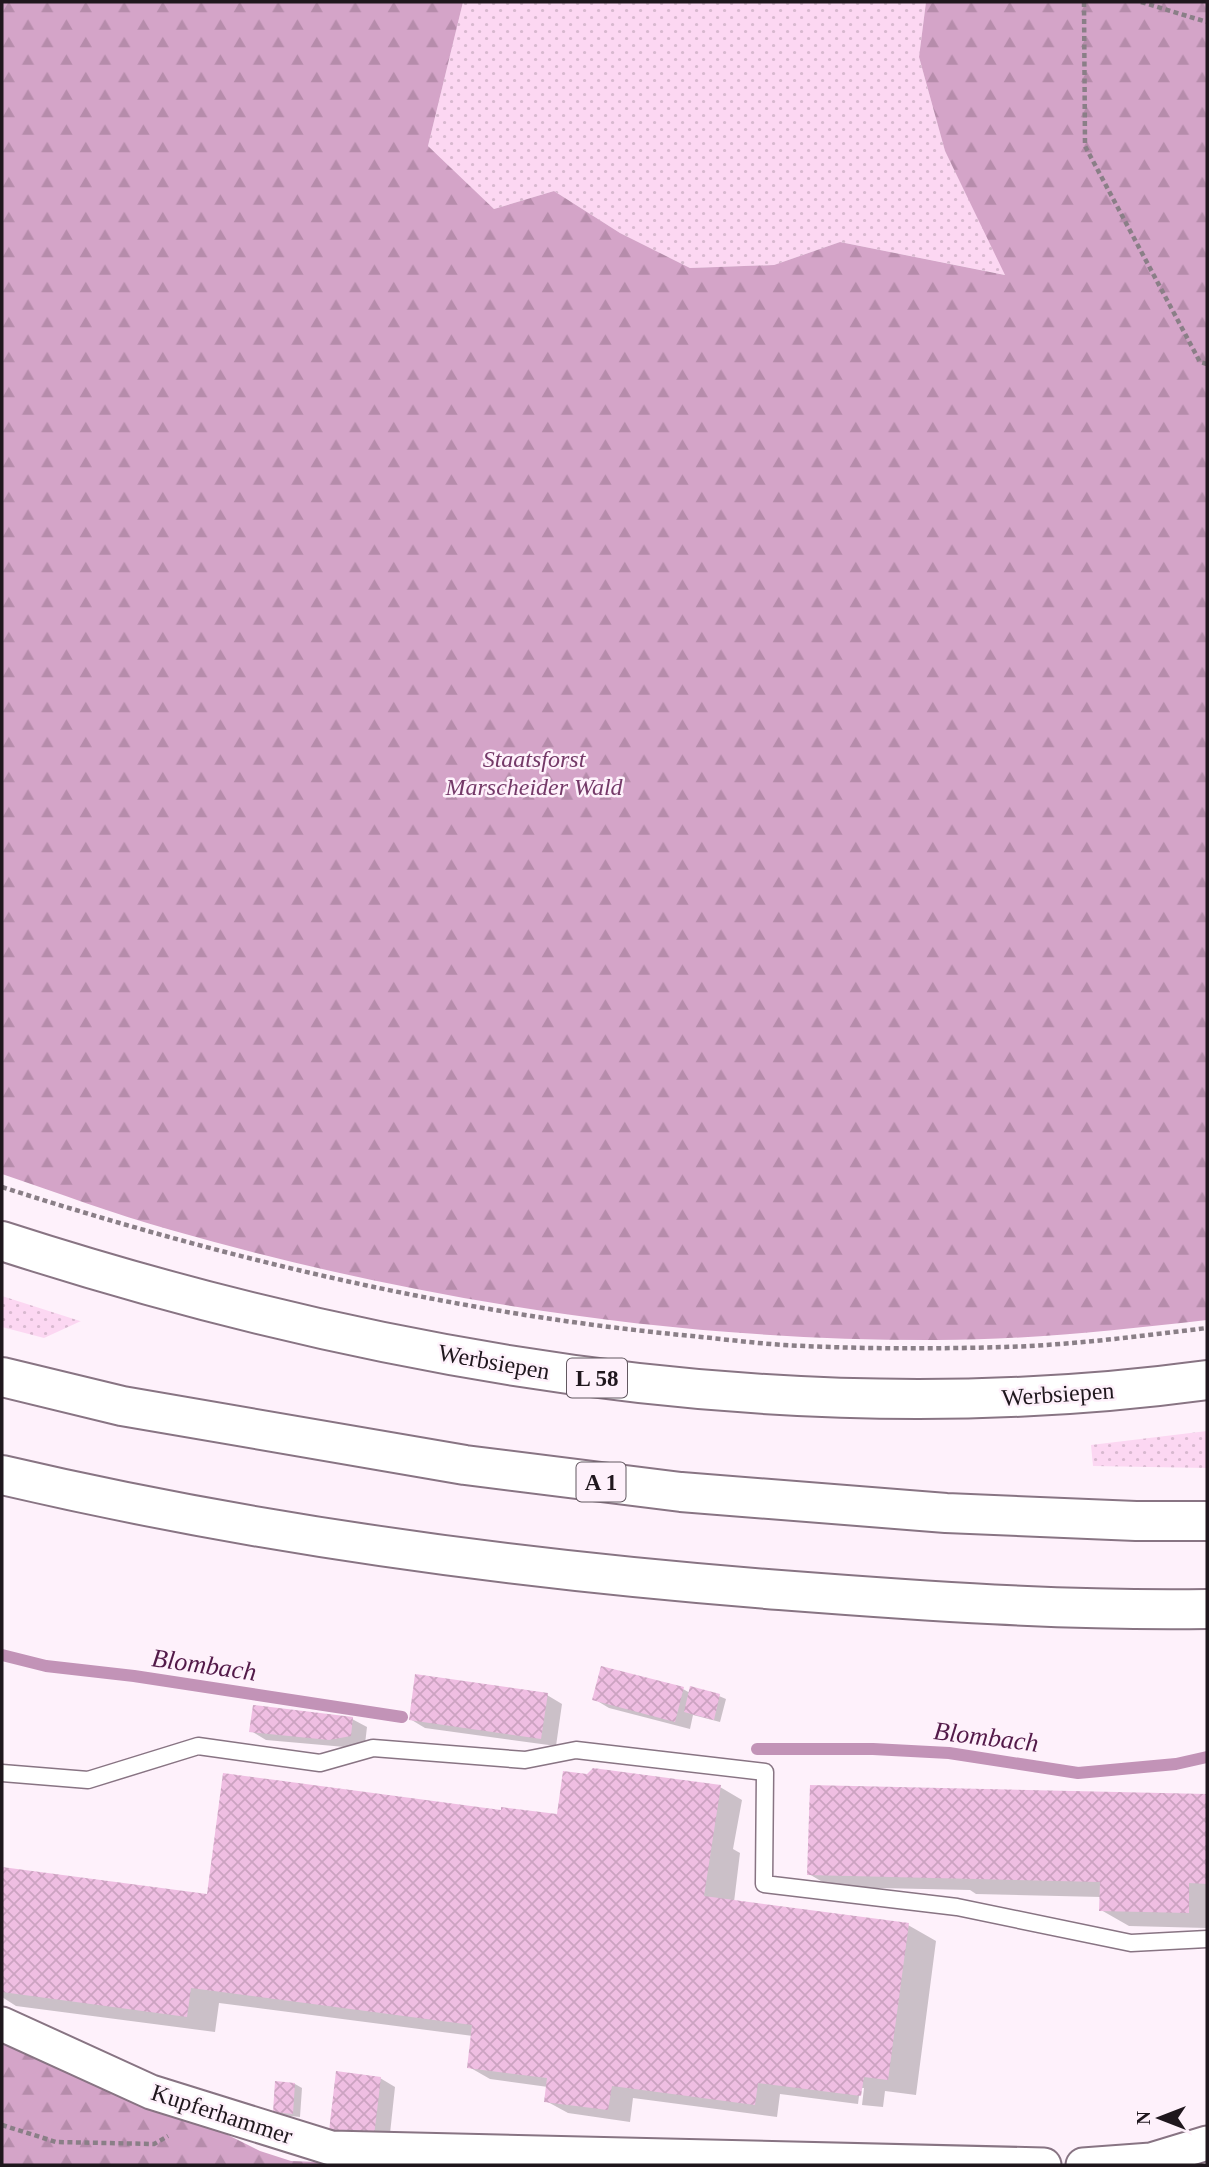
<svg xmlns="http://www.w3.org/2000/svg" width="1209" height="2167" font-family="'Times New Roman',serif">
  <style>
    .grass { fill: url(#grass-dots) }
    .forest { fill: url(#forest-firs) }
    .shadow { fill: #0003 }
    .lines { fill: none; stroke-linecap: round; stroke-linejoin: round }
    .stream { stroke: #c293b7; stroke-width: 12 }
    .building { fill: url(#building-cross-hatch) }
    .service-casing { stroke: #887483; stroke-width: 19 }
    .minor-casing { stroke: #887483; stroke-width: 37 }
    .primary-casing { stroke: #887483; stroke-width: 42 }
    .motorway-casing { stroke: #887483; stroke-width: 42 }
    .path { stroke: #8a7f87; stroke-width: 4.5; stroke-dasharray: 5 3.5; stroke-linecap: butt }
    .service { stroke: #fff; stroke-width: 16 }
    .minor { stroke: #fff; stroke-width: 33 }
    .primary { stroke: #fff; stroke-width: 38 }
    .motorway { stroke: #fff; stroke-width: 38 }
    .labels { text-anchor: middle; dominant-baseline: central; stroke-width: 5; stroke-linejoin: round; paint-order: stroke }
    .shield { fill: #fef1fb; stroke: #625860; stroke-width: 2 }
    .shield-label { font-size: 23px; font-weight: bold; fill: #1f171d }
    .park-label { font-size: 24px; font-style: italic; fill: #743968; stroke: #fef1fb }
    .street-label { font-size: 24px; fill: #1f171d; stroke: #fef1fb }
    .water-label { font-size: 26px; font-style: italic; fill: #531a49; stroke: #fef1fb }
  </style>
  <defs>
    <pattern id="grass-dots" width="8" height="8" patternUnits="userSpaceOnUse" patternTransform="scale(1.75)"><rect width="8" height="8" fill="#fcd7f2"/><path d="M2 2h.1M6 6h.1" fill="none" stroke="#d8b8cf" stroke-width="1.8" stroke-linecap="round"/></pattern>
    <pattern id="forest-firs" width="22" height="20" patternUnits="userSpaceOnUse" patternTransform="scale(1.75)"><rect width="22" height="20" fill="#d4a4c8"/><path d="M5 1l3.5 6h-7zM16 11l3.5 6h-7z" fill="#b68cab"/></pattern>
    <pattern id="building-cross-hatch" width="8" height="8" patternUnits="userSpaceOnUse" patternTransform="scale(1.75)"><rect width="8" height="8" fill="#efbee2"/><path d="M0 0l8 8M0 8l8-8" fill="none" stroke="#cca3c1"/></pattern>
  </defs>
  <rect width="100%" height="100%" fill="#fef1fb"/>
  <path class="grass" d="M463,2H926L919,57L945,151L1006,275L840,242L774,265L690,268L620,233L554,191L494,209L428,146Z
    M2,1296L80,1321H81L44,1338L2,1327Z
    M1207,1431V1468L1093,1466L1091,1445Z"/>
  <path class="forest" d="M2,2H463L428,146L494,209L554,191L620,233L690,268L774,265L840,242L1005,275L945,151L919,57L926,2H1207V1320C1118,1330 1028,1340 937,1340C681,1341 418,1301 171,1230C114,1214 58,1193 2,1174Z
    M2,2041L103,2085L222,2132L260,2151L291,2161L404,2165H2Z"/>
  <path class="shadow" d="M683,1689L690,1693L719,1696L726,1699L720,1722L693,1715L690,1729L609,1708L594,1699Z
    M547,1695L562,1704L556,1746L425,1728L410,1719Z
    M352,1719L367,1727L365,1744L345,1747L266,1740L251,1731Z
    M720,1787L742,1800L733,1849L740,1853L734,1902L908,1925L936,1941L916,2095L885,2091L883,2107L862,2105L864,2088H860L858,2104L780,2094L777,2117L633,2098L630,2122L568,2113L546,2101L548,2087L490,2079L469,2067L473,2036L219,2003L215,2032L16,2006L2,1997V1869L209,1896L503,1812L565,1817Z
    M811,1787L1207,1796V1928L1129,1926L1101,1910V1897L976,1894L970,1890L831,1887L809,1874Z
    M380,2078L395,2087L389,2143L345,2138Z
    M295,2084L302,2088L300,2117L281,2115L274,2111Z"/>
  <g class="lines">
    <path class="stream" d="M2,1655L46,1666L134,1676L402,1717
      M757,1749H873L949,1753L1078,1773L1176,1764L1207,1757"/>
  </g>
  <path class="building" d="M601,1666L684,1687L675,1722L592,1700Z
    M415,1674L548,1693L541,1739L409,1720Z
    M690,1686L720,1694L714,1720L684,1712Z
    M253,1705L353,1717L351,1736L329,1740L249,1732Z
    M593,1768L721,1785L704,1896L909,1923L888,2080L864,2077L861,2096L758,2083L755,2105L612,2086L608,2110L544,2102L547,2078L467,2068L472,2025L191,1988L187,2017L2,1992V1867L207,1894L223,1773L501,1810V1807L557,1814L563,1771L587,1774Z
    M810,1785L1207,1794V1884L1189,1883V1913L1099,1911L1100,1882L807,1875Z
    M336,2071L381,2077L374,2136L329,2131Z
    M275,2081L295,2083L293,2114L273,2112Z"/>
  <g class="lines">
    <defs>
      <path id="service" d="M2,1773L88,1780L198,1746L320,1763L373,1748L525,1760L576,1750L765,1772L764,1884L957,1907L1131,1943L1207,1939"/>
      <path id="minor" d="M2,2024L151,2092L331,2148L1044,2165
        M1083,2165L1151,2160L1207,2143"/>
      <path id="primary" d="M2,1241C389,1366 801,1435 1207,1380"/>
      <path id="motorway" d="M2,1377L122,1406L465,1465L681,1492L946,1513L1136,1521H1207
        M2,1475C258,1535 519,1570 780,1590C923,1601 1065,1611 1207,1609"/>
    </defs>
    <use href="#service" class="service-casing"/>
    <use href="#minor" class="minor-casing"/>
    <use href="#primary" class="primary-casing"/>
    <use href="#motorway" class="motorway-casing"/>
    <path class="path" d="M1084,2L1085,146L1200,362L1207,364
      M1141,2L1207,22
      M2,1187C226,1259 457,1314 692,1336C722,1339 753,1343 784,1345C857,1349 932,1349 1005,1347C1073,1345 1140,1336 1207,1328
      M2,2125L56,2142L154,2144L168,2136"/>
    <use href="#service" class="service"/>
    <use href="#minor" class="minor"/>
    <use href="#primary" class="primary"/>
    <use href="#motorway" class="motorway"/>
  </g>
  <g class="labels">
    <g class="shield">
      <rect x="567" y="1358.5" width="60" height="39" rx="5"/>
      <rect x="576.5" y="1462.5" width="49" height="39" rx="5"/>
    </g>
    <g class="shield-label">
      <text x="597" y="1378">L 58</text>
      <text x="601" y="1482">A 1</text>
    </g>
    <g class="park-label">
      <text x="534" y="759">Staatsforst<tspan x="534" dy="28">Marscheider Wald</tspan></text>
    </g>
    <g class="street-label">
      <text transform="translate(494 1362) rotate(10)">Werbsiepen</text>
      <text transform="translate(1058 1394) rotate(-4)">Werbsiepen</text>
      <text transform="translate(222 2114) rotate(18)">Kupferhammer</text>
    </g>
    <g class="water-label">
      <text transform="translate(204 1665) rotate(8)">Blombach</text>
      <text transform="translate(986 1737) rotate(7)">Blombach</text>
    </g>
  </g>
  <rect width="1209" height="2167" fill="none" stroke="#1f171d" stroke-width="7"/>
  <g transform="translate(1160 2118) rotate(270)" stroke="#fef1fb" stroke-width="5" paint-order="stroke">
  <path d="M0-5L12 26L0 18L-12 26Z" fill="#1f171d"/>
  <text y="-10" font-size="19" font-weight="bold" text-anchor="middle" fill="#1f171d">N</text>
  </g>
</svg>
